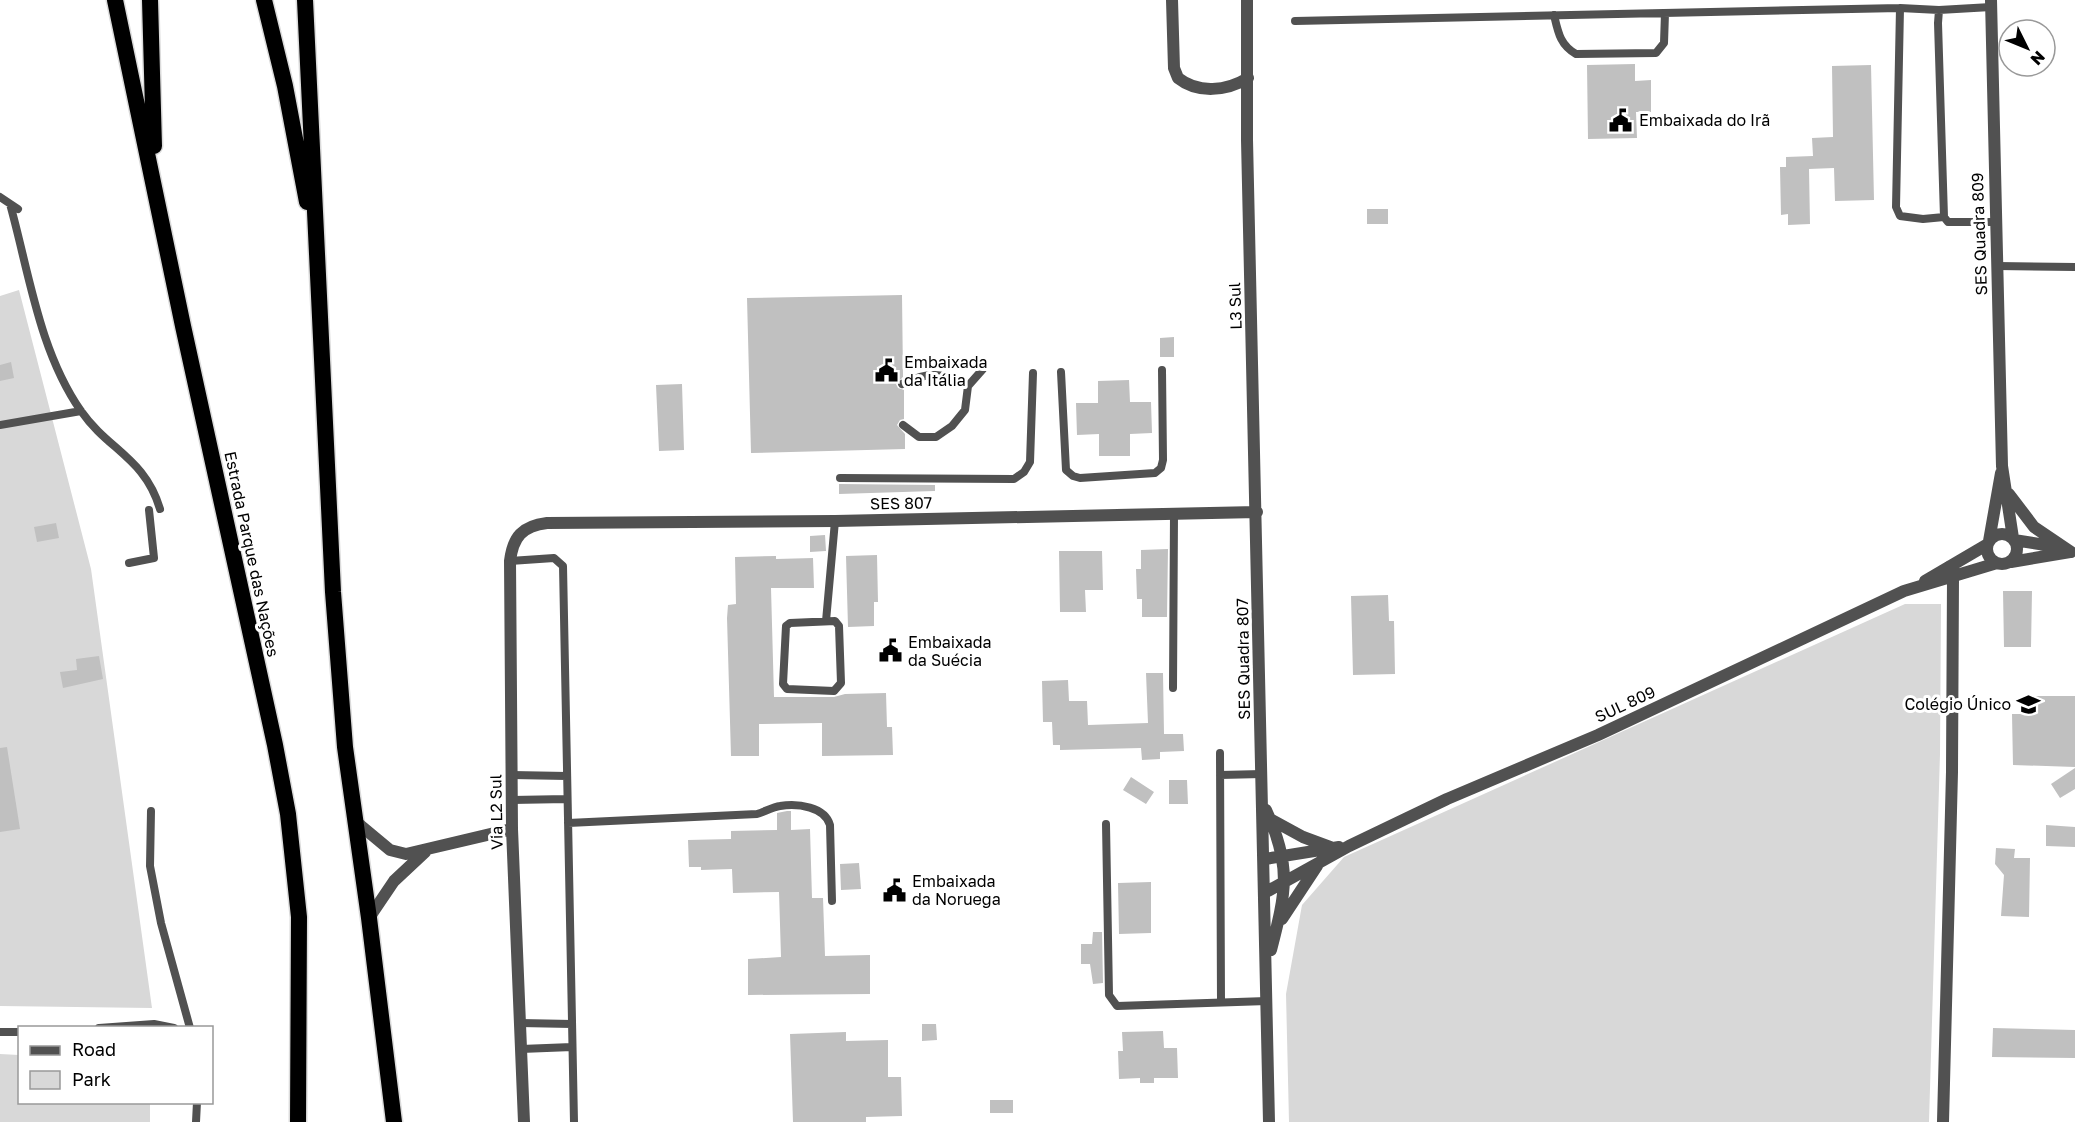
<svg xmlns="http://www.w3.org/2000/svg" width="2075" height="1122" font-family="'Golos Text',sans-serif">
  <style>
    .green { fill: #d8d8d8 }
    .building { fill: #c0c0c0 }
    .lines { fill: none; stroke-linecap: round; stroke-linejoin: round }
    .trunk-casing { stroke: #dbdbdb; stroke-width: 19 }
    .service { stroke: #515151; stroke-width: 8 }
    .tertiary { stroke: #515151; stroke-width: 12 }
    .trunk { stroke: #000; stroke-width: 16 }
    .labels { text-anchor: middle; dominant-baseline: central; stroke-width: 6; stroke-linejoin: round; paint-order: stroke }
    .poi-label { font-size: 16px; fill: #000; stroke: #fff; text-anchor: start }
    .street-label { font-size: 16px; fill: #000; stroke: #fff }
  </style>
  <rect width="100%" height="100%" fill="#fff"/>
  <path class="green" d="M19,290L91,569L152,1008L0,1006V296Z
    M1905,604H1941L1940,754L1929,1122H1289L1286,994L1302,905L1344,857Z
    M0,1054L19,1055L20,1102L150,1103V1122H0Z"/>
  <path class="building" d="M1635,64V81L1651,80V112H1636L1637,138L1588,139L1587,65Z
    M1871,65L1874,200L1835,201L1834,168L1809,169L1810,224L1788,225V214L1781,215L1780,167H1786V157L1813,156L1812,138L1833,137L1832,66Z
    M1367,209H1388V224H1367Z
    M902,295L903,377L896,384L898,388L904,390V419L900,420L897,425L905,434V449L751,453L747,298Z
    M1174,337V357H1160V338Z
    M11,362L14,378L0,381V365Z
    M1129,380L1130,402H1151L1152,433L1130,434V456H1099V434L1077,435L1076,403H1098V381Z
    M682,384L684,450L659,451L656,385Z
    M839,484L935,485V491L839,494Z
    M56,523L59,538L37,542L34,527Z
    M825,535L826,551L810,552V536Z
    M1168,549L1167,617H1142V599H1137L1136,569H1141V550Z
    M1059,551H1102L1103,590H1085L1086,612H1060Z
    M877,555L878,602H874V626L848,627L846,556Z
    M776,556V559L813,558L814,588H771L774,697H834L845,694L886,693L887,727H892L893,755L822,756V723L759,724V756H731L727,618L728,605L736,604L735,557Z
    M2003,591H2032L2031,647H2004Z
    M1388,595L1389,621H1394L1395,674L1353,675L1351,596Z
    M99,656L103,679L63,688L60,672L77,670L76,659Z
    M1146,673H1163L1164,734H1183L1184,751L1160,752V759L1142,760L1141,748L1060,750V745H1053L1052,722H1043L1042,681L1068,680L1069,701H1087L1088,725L1148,723Z
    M2024,696H2075V767L2013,765L2012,714H2024Z
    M7,747L20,829L0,832V748Z
    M2075,768V789L2060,798L2051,784Z
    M1131,777L1154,792L1146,804L1123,790Z
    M1169,780H1187L1188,804H1169Z
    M787,811H791V830L810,829L812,898H823L825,956L870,955V994L748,995V959L781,957L779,892L733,893L732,869L701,870V867H689L688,840L731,839V831L777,830V813Z
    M2046,825L2075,827V847L2046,846Z
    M1996,848L2015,849L2014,858H2030L2029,917L2001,916L2004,875L1995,864Z
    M859,863L861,889L841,890L840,864Z
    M1151,882V933L1119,934L1118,883Z
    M1093,932H1102L1103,983L1093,984L1090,964H1081V944H1092Z
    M922,1024H936L937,1040L922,1041Z
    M1993,1028L2075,1030V1058L1992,1057Z
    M1163,1031L1164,1048H1177L1178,1078H1154V1083H1140V1078L1119,1079L1118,1051H1123L1122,1032Z
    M846,1032V1041L888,1040V1077H901L902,1116L866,1117V1122H793L790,1034Z
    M990,1100H1013V1113H990Z"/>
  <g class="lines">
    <defs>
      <path id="trunk" d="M115,0L183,326L275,745L288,814L299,917L298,1122
        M150,0L154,146
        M264,0L285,86L307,202
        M305,0L333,592L345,747L369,918L394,1122"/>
    </defs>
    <use href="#trunk" class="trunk-casing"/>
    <path class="service" d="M1991,7L1939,10L1938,23L1944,217L1948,222H1995
      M1900,8L1939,10
      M1554,15C1558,32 1560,45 1576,54L1656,53L1664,43L1665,13
      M1295,21L1900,8L1896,207L1900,216L1923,219L1944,217
      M0,197L18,209
      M10,204C29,272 39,351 81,411C108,450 145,458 160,509
      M1997,266L2075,267
      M1061,372L1066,470L1073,476L1080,478L1155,473L1161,468L1163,460L1162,370
      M902,384C928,372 943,371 968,386
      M0,425L81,411
      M903,425L919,437H936L952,426L965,410L968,386L983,369
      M840,478L1014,479L1024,472L1030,462L1033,373
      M510,561L554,558L563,566L574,1122
      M129,563L154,558L149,510
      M826,621L835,521
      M835,621L839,626L841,683L834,691L787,689L783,684L786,626L790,623Z
      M1173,688L1174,514
      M1220,753L1221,1001
      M512,775L567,776
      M1220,775L1262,774
      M512,800L567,799
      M151,811L150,866L161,923L190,1028
      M568,823L757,814C764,812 773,807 780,806C798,803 825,807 830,825L832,901
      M1106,824L1109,995L1117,1006L1267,1001
      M520,1023L572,1024
      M99,1028L154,1024L174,1028
      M0,1032H20
      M521,1049L572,1047
      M196,1122L197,1102"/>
    <path class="tertiary" d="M1172,0L1174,68L1178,78C1198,94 1227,91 1248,78
      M1247,0V140L1269,1122
      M1991,0L2002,466L2013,538
      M2009,494L2034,527L2071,552
      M1987 549a15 15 0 1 1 30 0a15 15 0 1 1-30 0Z
      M2014,540L2058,547
      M1989,541L2001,473
      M2011,562L2070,552
      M1925,581L1988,544
      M1266,810C1292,866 1286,892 1271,950
      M1270,819L1303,837L1330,847
      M354,820L390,850L406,854L512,829
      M1265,859L1339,847
      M1266,892L1349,846L1447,799L1598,735L1904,591L1997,563
      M369,918L394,881L425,852
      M1282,919L1317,866
      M524,1122L512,829L510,561C513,537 522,526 547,523L835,521L1257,512
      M1943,1122L1952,772L1953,578L1950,566"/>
    <use href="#trunk" class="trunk"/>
  </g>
  <defs>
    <symbol id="civic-bare" viewBox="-9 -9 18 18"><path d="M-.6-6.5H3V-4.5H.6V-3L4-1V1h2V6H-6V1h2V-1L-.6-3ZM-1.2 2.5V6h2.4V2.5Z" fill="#000" stroke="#fff" stroke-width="2.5" paint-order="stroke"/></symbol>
    <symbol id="school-bare" viewBox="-9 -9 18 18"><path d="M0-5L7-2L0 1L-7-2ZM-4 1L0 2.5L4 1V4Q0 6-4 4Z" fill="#000" stroke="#fff" stroke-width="2.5" paint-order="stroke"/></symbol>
  </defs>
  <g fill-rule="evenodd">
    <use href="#civic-bare" x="1604" y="104" width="33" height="33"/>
    <use href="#civic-bare" x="870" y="354" width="33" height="33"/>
    <use href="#civic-bare" x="874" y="634" width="33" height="33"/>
    <use href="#school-bare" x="2012" y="688" width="33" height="33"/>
    <use href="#civic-bare" x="878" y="874" width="33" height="33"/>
  </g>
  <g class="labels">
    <g class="poi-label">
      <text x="1639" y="120">Embaixada do Irã</text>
      <text x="904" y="362">Embaixada<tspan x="904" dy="18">da Itália</tspan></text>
      <text x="908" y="642">Embaixada<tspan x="908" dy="18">da Suécia</tspan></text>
      <text x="2011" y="704" text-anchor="end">Colégio Único</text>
      <text x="912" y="881">Embaixada<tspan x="912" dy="18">da Noruega</tspan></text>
    </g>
    <g class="street-label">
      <text transform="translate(1979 234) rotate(-92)">SES Quadra 809</text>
      <text transform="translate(1235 306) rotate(-92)">L3 Sul</text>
      <text transform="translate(901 503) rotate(-1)">SES 807</text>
      <text transform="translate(252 554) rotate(78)">Estrada Parque das Nações</text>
      <text transform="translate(1243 659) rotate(-91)">SES Quadra 807</text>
      <text transform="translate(1625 704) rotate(-25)">SUL 809</text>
      <text transform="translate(496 812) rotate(-91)">Via L2 Sul</text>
    </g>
  </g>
  <rect x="18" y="1026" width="195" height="78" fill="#ffffff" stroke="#999999" stroke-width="1.5"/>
  <rect x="30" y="1046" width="30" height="9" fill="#515151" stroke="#999999" stroke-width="1.5"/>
  <text x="72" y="1056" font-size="18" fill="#000000">Road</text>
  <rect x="30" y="1071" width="30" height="18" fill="#d8d8d8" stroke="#999999" stroke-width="1.5"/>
  <text x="72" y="1086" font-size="18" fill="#000000">Park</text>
  <g transform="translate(2027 48) rotate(133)"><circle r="28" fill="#ffffff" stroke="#999999" stroke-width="1.5"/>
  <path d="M0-4.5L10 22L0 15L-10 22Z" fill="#000000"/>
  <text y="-9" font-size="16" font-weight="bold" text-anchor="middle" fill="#000000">N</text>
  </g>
</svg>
